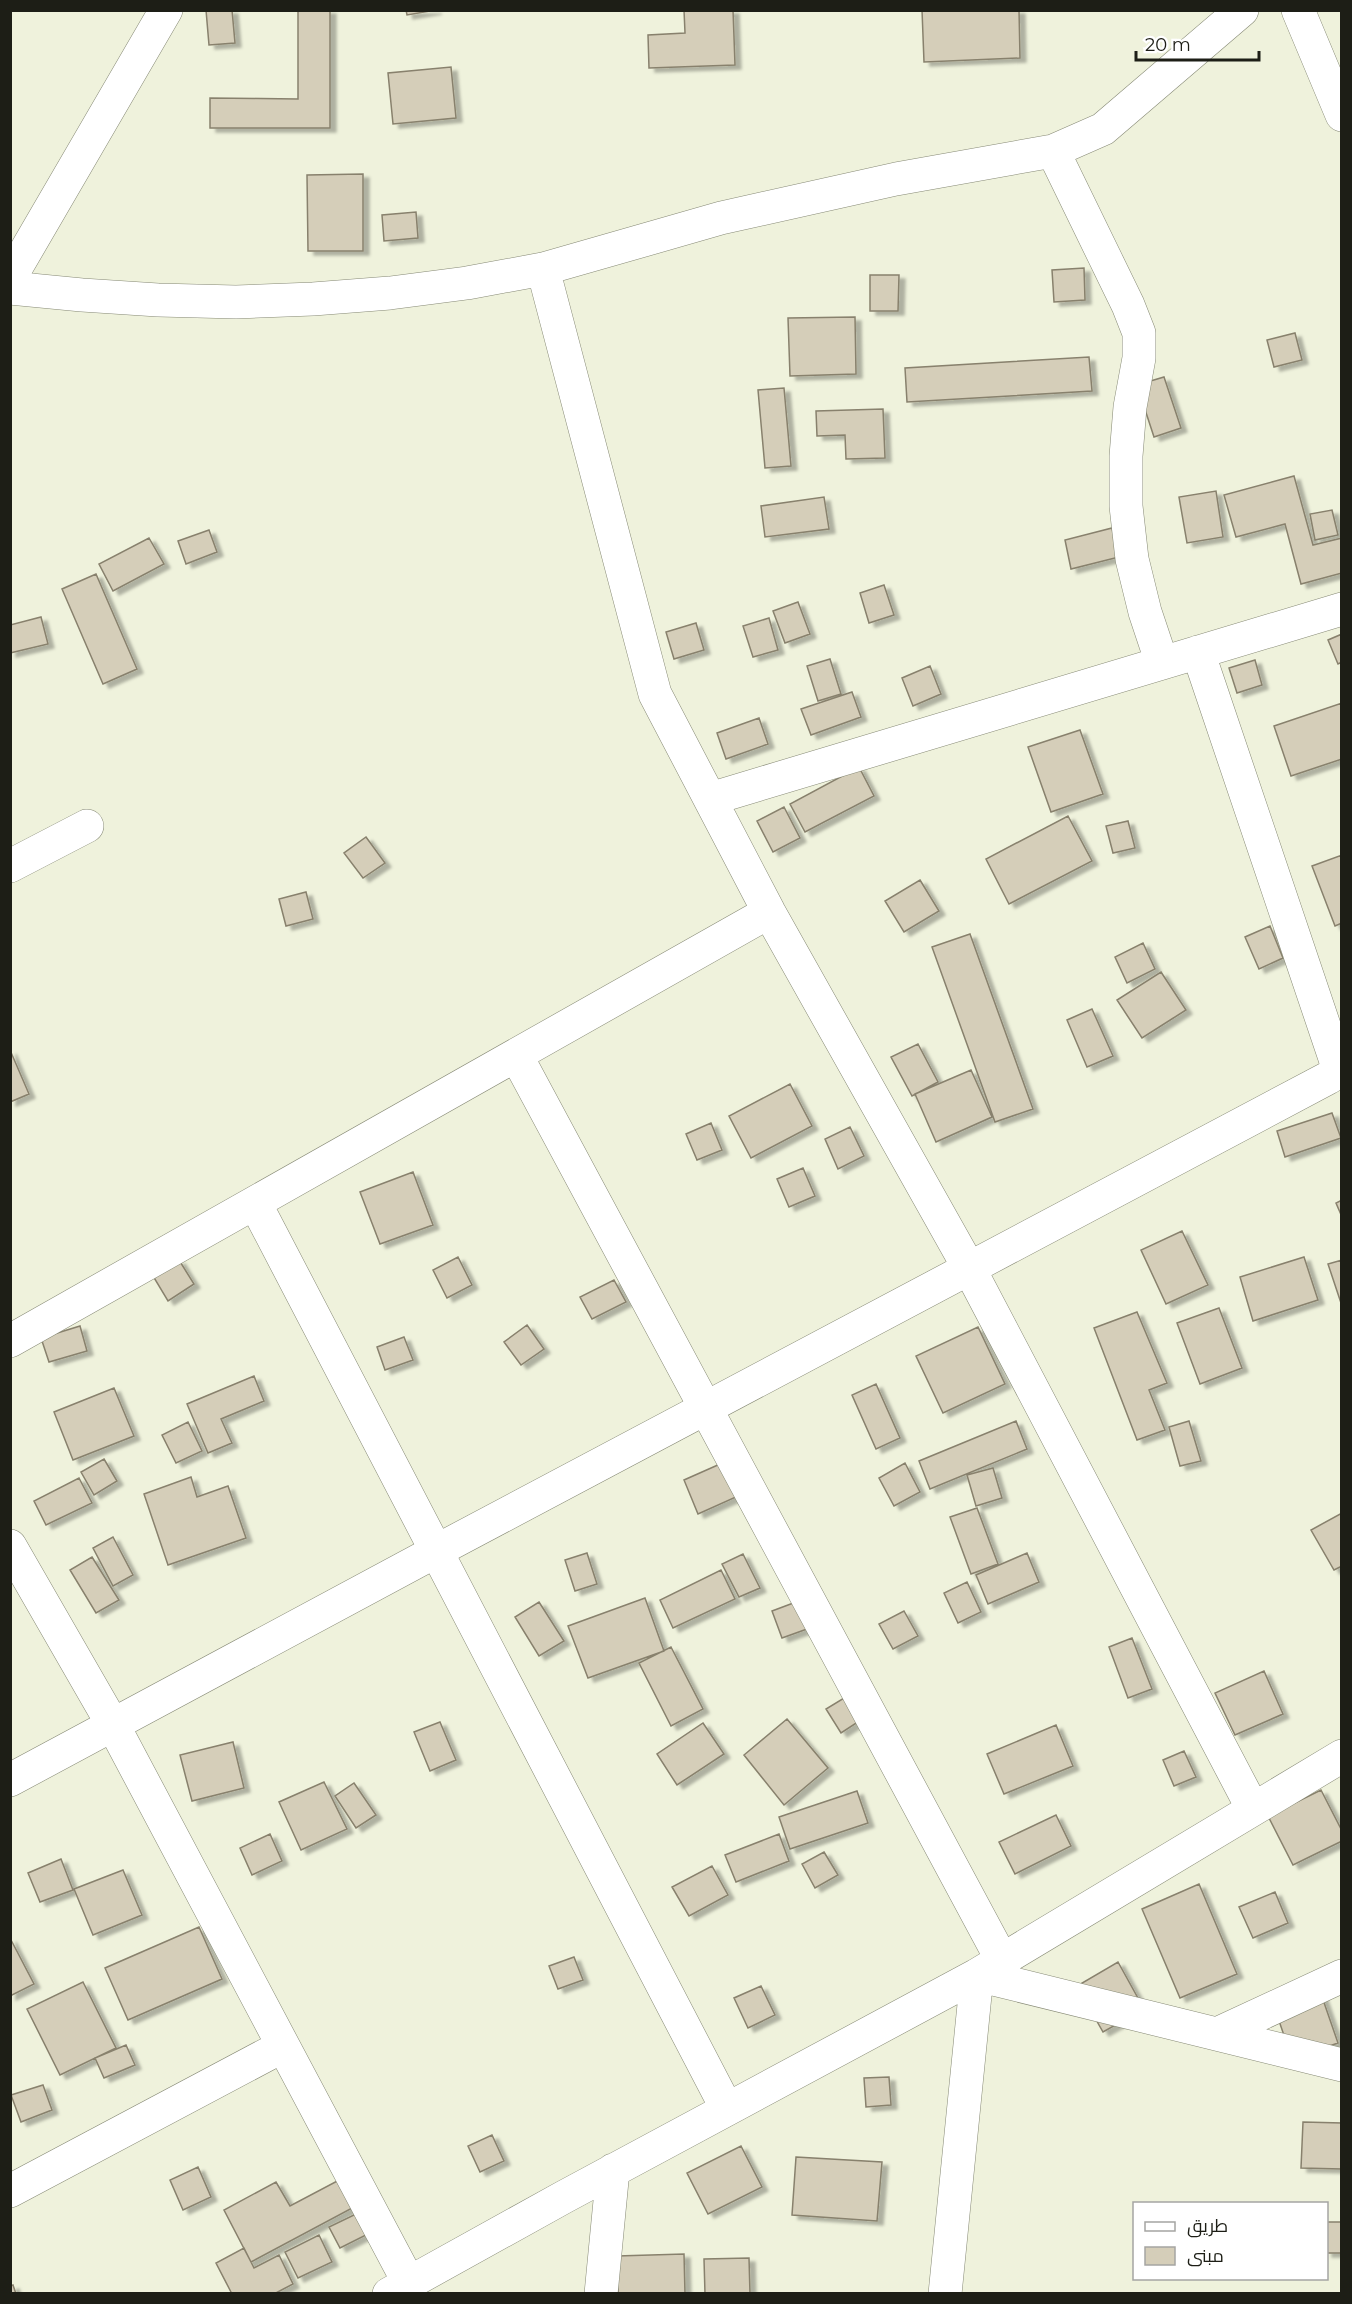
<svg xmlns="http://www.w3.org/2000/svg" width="1352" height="2304" font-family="Montserrat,Cairo,sans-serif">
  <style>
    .building { fill: #d5ceb9; stroke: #88816d; stroke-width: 1.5; filter: url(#shadow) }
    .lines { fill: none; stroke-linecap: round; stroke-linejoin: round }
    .street-casing { stroke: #868975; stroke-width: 34 }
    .secondary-casing { stroke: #868975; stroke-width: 34 }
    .street { stroke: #fff; stroke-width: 33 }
    .secondary { stroke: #fff; stroke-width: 33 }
  </style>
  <defs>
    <filter id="shadow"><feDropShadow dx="6" dy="4" stdDeviation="1.5" flood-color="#0004"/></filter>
  </defs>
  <rect width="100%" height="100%" fill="#eff2dc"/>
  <path class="building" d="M206,10H232L235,43L209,45Z
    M298,10H330V128H210V98L298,99Z
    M406,10H436L407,15Z
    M684,10H733L735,65L649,68L648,35L685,33Z
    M922,10H1019L1020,58L924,62Z
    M451,67L456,118L393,124L388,73Z
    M363,174V251H308L307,175Z
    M416,212L418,238L384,241L382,215Z
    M1084,268L1085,300L1054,302L1052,270Z
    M870,275H899L898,311H870Z
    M855,317L856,374L790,376L788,318Z
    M1295,333L1302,360L1274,367L1267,340Z
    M1089,357L1092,391L907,402L905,368Z
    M1164,377L1181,428L1154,437L1137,385Z
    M784,388L791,466L765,468L758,390Z
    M883,409L885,458L846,459L845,435L817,436L816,411Z
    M1294,476L1313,545L1342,538V573L1301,584L1285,524L1236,537L1224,495Z
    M1216,491L1223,537L1187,543L1179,497Z
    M824,497L829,529L765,537L761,506Z
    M1332,510L1338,535L1315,540L1310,514Z
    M1112,528L1119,557L1071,569L1065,540Z
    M209,530L217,552L186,564L178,541Z
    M149,538L164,564L113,591L99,564Z
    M96,574L137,669L103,684L62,589Z
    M884,585L894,615L869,623L860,593Z
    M798,602L810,634L785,643L773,611Z
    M41,617L48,644L10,653V625Z
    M769,618L778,650L753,657L743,626Z
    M696,623L704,650L674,659L666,632Z
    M1342,634V662L1338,664L1328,640Z
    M830,659L841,694L818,701L807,666Z
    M1255,660L1262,685L1237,693L1229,668Z
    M930,666L941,694L913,706L902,678Z
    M852,692L861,717L811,735L801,709Z
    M1342,703V759L1291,776L1274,726Z
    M759,718L768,744L726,759L717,733Z
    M1080,730L1103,794L1051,812L1028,747Z
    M859,767L874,796L805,832L790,804Z
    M784,807L800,838L773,852L757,821Z
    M1068,816L1092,861L1009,904L986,859Z
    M1128,821L1135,848L1113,853L1106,826Z
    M366,837L385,863L363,878L344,853Z
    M1342,855V923L1335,926L1312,866Z
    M920,880L939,911L904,932L885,901Z
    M306,892L313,919L286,926L279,899Z
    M1270,926L1283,958L1259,969L1245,937Z
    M970,934L1033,1109L995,1122L932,947Z
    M1143,943L1155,969L1127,983L1115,957Z
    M1161,972L1186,1010L1142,1038L1117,1000Z
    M1092,1009L1113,1056L1087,1067L1067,1020Z
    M918,1044L938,1082L912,1096L891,1057Z
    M10,1050L29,1094L10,1102Z
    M971,1070L992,1117L936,1142L915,1094Z
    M790,1084L812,1126L751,1158L729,1116Z
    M1332,1113L1341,1138L1285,1157L1277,1131Z
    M711,1123L722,1150L697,1160L686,1134Z
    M850,1127L864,1156L838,1169L825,1139Z
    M803,1168L815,1196L789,1207L777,1179Z
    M413,1172L433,1225L380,1244L360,1192Z
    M1342,1200V1217L1336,1203Z
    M1182,1231L1208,1285L1166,1304L1141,1250Z
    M458,1257L472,1285L447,1298L433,1270Z
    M1304,1257L1318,1300L1253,1321L1240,1277Z
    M179,1260L194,1284L168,1301L153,1276Z
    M1342,1260V1306L1328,1264Z
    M614,1280L626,1302L592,1319L580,1297Z
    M1219,1308L1242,1368L1200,1384L1177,1323Z
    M1137,1312L1167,1383L1149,1390L1165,1430L1137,1440L1094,1328Z
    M527,1325L544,1349L521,1365L504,1342Z
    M80,1326L87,1351L49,1362L41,1338Z
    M978,1327L1005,1384L943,1413L916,1356Z
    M404,1337L413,1360L385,1370L377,1347Z
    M254,1376L264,1401L221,1419L232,1443L208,1453L187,1404Z
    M876,1384L900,1438L876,1449L852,1395Z
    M114,1388L134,1436L73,1460L54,1412Z
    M1016,1421L1027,1449L930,1489L919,1461Z
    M1189,1421L1201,1461L1180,1466L1169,1427Z
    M188,1422L202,1451L176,1463L162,1435Z
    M104,1459L117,1481L94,1495L81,1472Z
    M905,1463L920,1492L894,1506L879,1478Z
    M720,1464L736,1497L698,1514L684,1480Z
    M993,1468L1002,1498L976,1506L967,1475Z
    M191,1477L197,1497L228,1486L246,1538L168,1565L144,1494Z
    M79,1478L92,1503L46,1525L34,1501Z
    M977,1508L998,1564L971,1574L950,1517Z
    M1342,1513V1566L1334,1570L1311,1530Z
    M113,1537L133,1575L113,1586L93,1548Z
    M587,1553L597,1584L575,1591L565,1560Z
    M1027,1553L1039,1582L988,1604L976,1575Z
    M743,1554L760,1588L739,1597L722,1564Z
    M92,1557L119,1600L96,1613L70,1570Z
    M721,1570L735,1599L673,1628L660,1600Z
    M967,1582L981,1612L958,1623L944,1593Z
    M645,1598L664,1651L588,1678L568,1626Z
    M539,1602L564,1641L539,1656L515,1617Z
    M796,1602L807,1629L782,1638L772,1611Z
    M904,1611L918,1636L893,1649L879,1624Z
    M1132,1638L1152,1689L1128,1698L1109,1647Z
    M671,1647L703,1709L671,1726L639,1663Z
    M1264,1671L1283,1714L1235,1735L1215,1693Z
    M849,1695L864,1718L841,1733L826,1709Z
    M787,1719L828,1768L784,1805L744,1755Z
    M440,1722L456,1760L430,1771L414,1732Z
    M703,1723L724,1754L677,1785L657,1754Z
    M1056,1725L1073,1766L1004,1794L987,1754Z
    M233,1742L244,1788L192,1801L180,1755Z
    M1184,1751L1196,1777L1174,1786L1163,1760Z
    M324,1782L347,1829L301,1850L279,1802Z
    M354,1783L376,1815L356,1828L335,1796Z
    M1321,1790L1342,1831V1841L1293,1865L1268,1816Z
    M857,1791L868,1823L790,1849L779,1817Z
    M1056,1815L1071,1846L1015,1874L999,1842Z
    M270,1834L282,1861L252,1875L240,1848Z
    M779,1834L789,1861L736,1882L725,1855Z
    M824,1852L838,1875L815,1888L802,1864Z
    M61,1859L73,1890L40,1902L28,1873Z
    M712,1866L728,1895L689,1916L672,1887Z
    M123,1870L142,1915L93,1935L74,1889Z
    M1199,1884L1237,1974L1180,1998L1142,1909Z
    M1275,1892L1288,1923L1253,1938L1239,1907Z
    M199,1927L222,1979L128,2020L105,1968Z
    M10,1938L34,1984L10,1996Z
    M574,1957L583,1980L558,1989L549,1966Z
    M1118,1962L1144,2009L1103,2032L1077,1986Z
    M83,1982L116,2048L60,2075L27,2009Z
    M761,1986L775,2015L748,2028L734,1998Z
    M1320,1991L1338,2043L1292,2059L1274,2006Z
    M126,2045L135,2065L104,2078L95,2058Z
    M889,2077L891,2105L866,2107L864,2078Z
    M43,2085L52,2110L21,2122L11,2095Z
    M1303,2122L1342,2123V2169L1301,2168Z
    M492,2135L504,2161L480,2172L468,2146Z
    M741,2146L762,2187L708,2214L687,2173Z
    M796,2157L882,2162L877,2221L792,2215Z
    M198,2167L211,2197L183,2210L170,2180Z
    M341,2179L356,2206L251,2262L224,2210L276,2182L290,2206Z
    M358,2213L368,2234L340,2248L329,2227Z
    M1326,2222H1342V2253H1326Z
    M319,2235L332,2262L298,2278L285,2252Z
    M244,2248L254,2268L279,2255L293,2284L274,2294H232L216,2263Z
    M684,2254L685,2294H618L617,2256Z
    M749,2258L750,2294H705L704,2259Z
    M13,2285L16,2294H10V2286Z"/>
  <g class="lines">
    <defs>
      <path id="street" d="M1298,10L1342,115
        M1053,151L1128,305L1139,333V358L1130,407L1126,456V506L1132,559L1145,612L1162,663
        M543,269L655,694L769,912L969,1268L1253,1809
        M10,278L166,10
        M10,288L82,295L158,300L236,302L313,299L390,293L467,283L543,269L721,218L896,179L1053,151L1103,129L1242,10
        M1198,652L1339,1070
        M710,799L1342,609
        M10,866L87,826
        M516,1055L1002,1960
        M255,1203L727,2109
        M10,1341L769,912
        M10,1546L113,1725L409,2283
        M1217,2034L1342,1976
        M10,2191L283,2046
        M389,2294L564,2197L977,1975L1342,2065
        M601,2294L613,2170
        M945,2294L977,1975L1342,1756"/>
      <path id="secondary" d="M10,1780L442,1548L1328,1078L1342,1069"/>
    </defs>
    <use href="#street" class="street-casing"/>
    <use href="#secondary" class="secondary-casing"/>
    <use href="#street" class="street"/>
    <use href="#secondary" class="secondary"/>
  </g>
  <rect width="1352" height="2304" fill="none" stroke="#1d1e16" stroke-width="24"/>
  <rect x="1133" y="2202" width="195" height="78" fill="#ffffff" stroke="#a5a5a2" stroke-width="1.5"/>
  <rect x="1145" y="2222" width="30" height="9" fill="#ffffff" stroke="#a5a5a2" stroke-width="1.5"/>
  <text x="1187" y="2232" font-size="18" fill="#1d1e16">طريق</text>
  <rect x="1145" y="2247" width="30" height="18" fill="#d5ceb9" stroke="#a5a5a2" stroke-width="1.5"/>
  <text x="1187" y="2262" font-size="18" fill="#1d1e16">مبنى</text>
  <path d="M1136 51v9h123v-9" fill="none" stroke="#1d1e16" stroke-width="3"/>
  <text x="1145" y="51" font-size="18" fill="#1d1e16" stroke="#ffffff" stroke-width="4.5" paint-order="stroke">20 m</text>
</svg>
